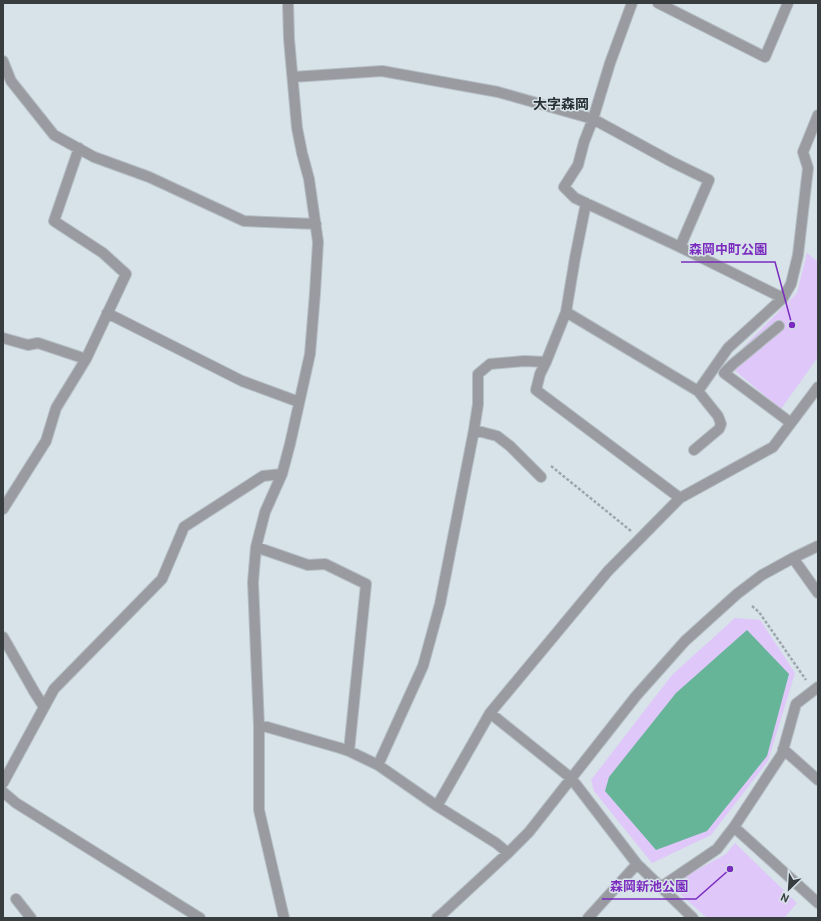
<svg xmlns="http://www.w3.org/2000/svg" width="821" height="921" font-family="Cabin,'Noto Sans JP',sans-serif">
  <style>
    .green { fill: #dfc7f9 }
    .water { fill: #66b598 }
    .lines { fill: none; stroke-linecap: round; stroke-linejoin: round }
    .minor-casing { stroke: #b4bec4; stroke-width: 12 }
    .path { stroke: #9da6ab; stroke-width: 2.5; stroke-dasharray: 3 2; stroke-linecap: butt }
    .minor { stroke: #9a9ba0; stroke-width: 10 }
    .labels { text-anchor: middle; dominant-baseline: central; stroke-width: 3; stroke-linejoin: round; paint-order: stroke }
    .quarter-label { font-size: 14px; font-weight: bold; fill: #262f34; stroke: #d7e2e9 }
    .leader { fill: none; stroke: #7b2cbf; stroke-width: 1.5 }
    .callout-dot { fill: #7b2cbf; stroke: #d7e2e9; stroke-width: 1.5 }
    .callout-label { font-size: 13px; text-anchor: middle; font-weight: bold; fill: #7b2cbf; stroke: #d7e2e9; stroke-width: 3; stroke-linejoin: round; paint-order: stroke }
  </style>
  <rect width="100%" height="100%" fill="#d7e2e9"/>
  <path class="green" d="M807,253L818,262V357L781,409L727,364L797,293Z
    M735,618L760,620L795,673L768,761L711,835L652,863L594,791L591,780L672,675Z
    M735,843L797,903L784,918H707L670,885L726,854Z"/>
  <path class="water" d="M747,630L789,674L767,756L707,831L656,850L605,791L609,777L676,693Z"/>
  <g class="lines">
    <defs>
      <path id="minor" d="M632,3L610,63L593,119L584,142L578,165L564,187L575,198L680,247L783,298
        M658,3L765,57L788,3
        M3,61L11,81L54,135L94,157L149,177L244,221L316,224
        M293,77L382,71L498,92L593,119L672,162L709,180L680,247
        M586,203L575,258L566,312L546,362L540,374L536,390L680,498
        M566,312L698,391L728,348L783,298L791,284L798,255L808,168L803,152L818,115
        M107,313L242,381L299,402
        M779,326L733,364L724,373L791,423
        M3,338L28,345L38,343L86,359
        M474,430L497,436L510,446L541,477
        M694,450L719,429L721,424L718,416L698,391
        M3,509L46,441L56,408L86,359L126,274L103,253L54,221L79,148
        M256,547L308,565L325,564L366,584L349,751
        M793,558L818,593
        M3,637L35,693L44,707
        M490,713L571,778L637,864L693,918
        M259,726L267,727L340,748L349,751L378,765L437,806L496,843L508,853
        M783,749L818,780
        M378,765L423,666L440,604L474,430L478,404V374L490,364L524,361L546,362
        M3,783L54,689L162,579L184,527L263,476L282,474
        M3,792L16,803L200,918
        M437,806L490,713L608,571L680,498L773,447L818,387
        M734,827L818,903
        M661,887L717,849L734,827L782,754L796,704L818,687
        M16,899L31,918
        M284,918L259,810V726L253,582L256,547L265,512L282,474L290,444L310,354L315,293L318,242L309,179L302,153L297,128L289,39L288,3
        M437,918L442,914L508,853L529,832L636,696L685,641L737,594L762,575L793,558L818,546
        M588,918L637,864"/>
    </defs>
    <use href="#minor" class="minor-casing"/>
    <path class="path" d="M551,466L631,531
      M752,606L759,612L806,680"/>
    <use href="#minor" class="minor"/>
  </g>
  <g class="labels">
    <g class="quarter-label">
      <text x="561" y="104">大字森岡</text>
    </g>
  </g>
  <path class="leader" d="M792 325L775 262H681M730 869L696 899H602"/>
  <g class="callout-dot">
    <circle cx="792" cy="325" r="4"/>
    <circle cx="730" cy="869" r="4"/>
  </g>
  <g class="callout-label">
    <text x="728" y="254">森岡中町公園</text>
    <text x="649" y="891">森岡新池公園</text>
  </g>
  <rect width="821" height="921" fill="none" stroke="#383d3f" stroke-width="8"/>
  <g transform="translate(789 889) rotate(205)" stroke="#d7e2e9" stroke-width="3" paint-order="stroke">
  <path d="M0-3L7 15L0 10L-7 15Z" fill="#383d3f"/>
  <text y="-6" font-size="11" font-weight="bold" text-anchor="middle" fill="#383d3f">N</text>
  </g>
</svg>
